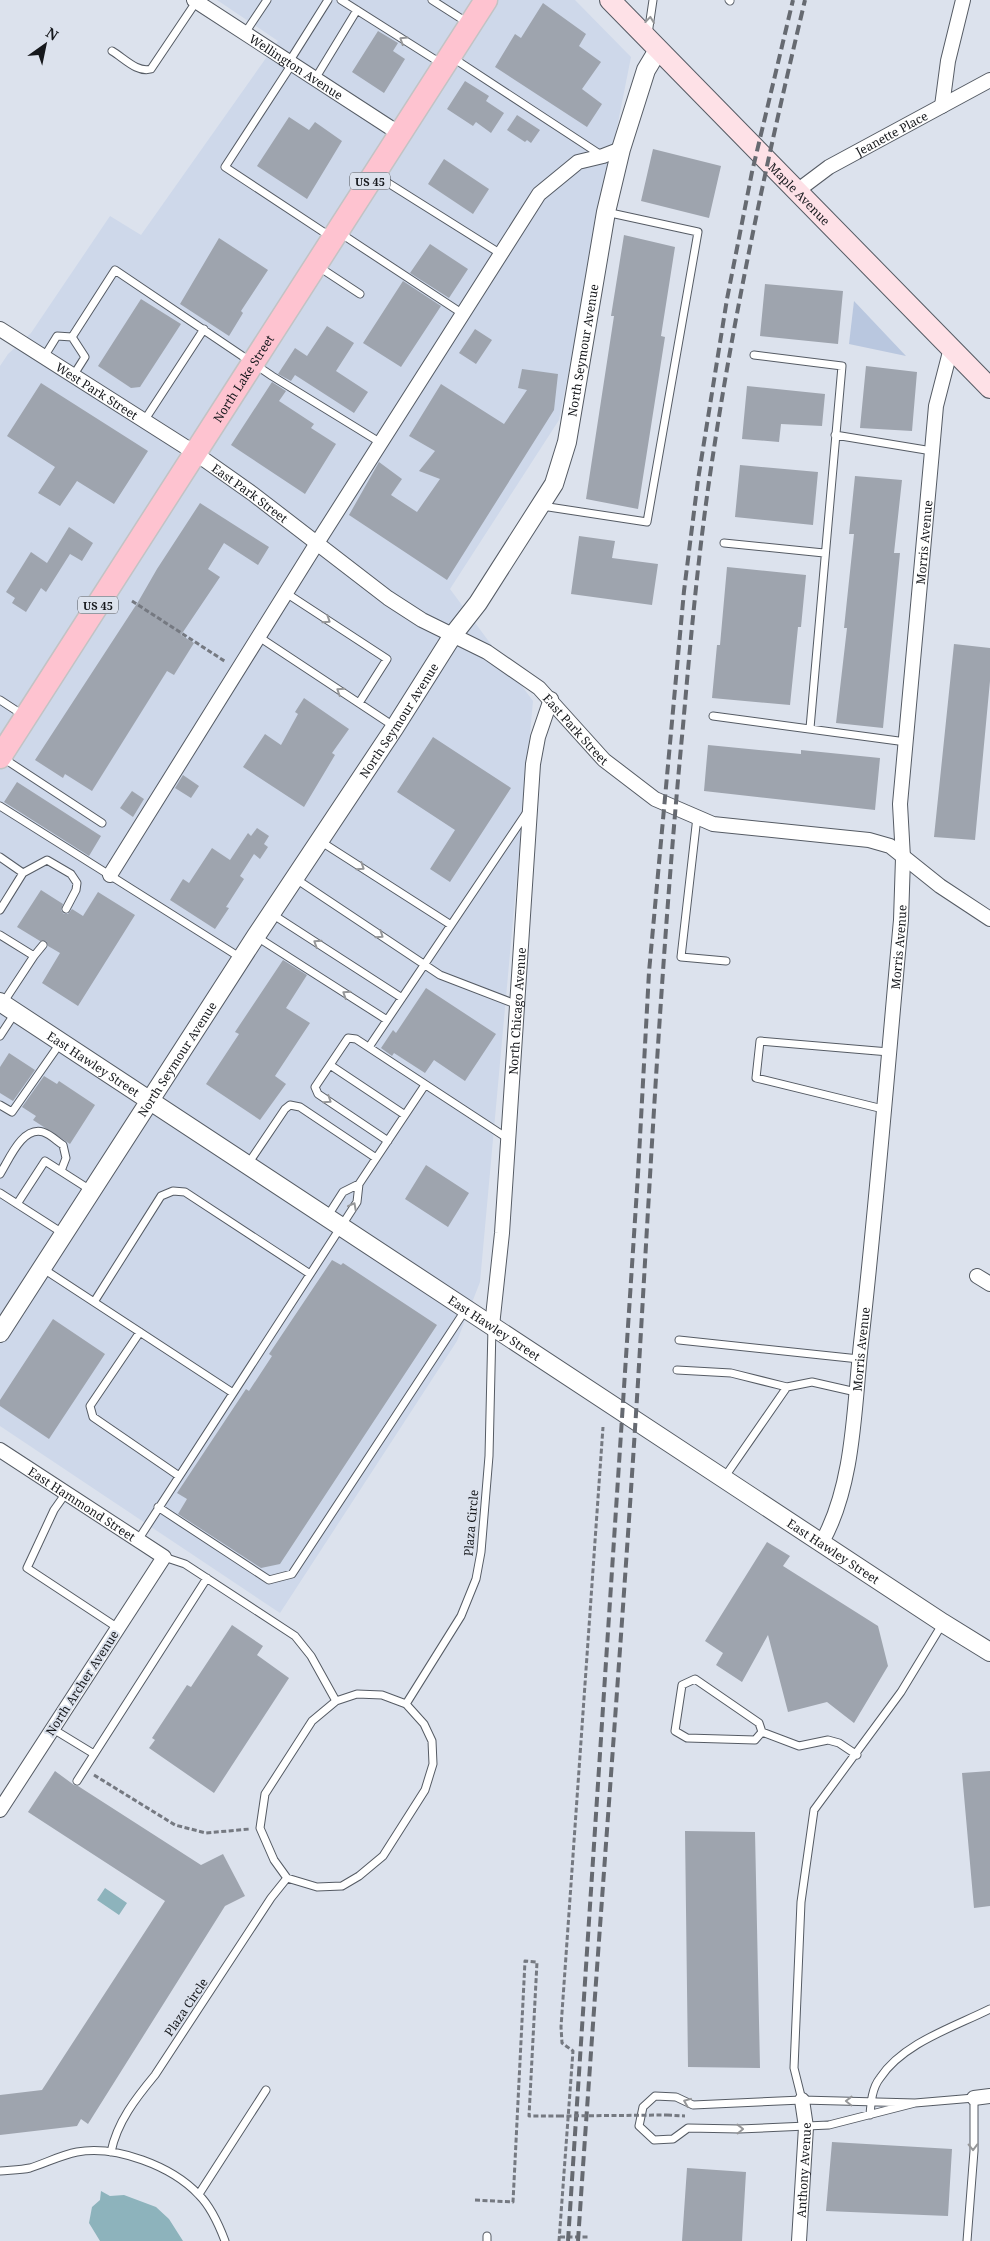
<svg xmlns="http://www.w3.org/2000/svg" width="990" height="2241" font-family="'Noto Serif',serif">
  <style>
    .built { fill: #ced8ea }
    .green { fill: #b9c7df }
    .water { fill: #8db3bc }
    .building { fill: #9ea4ae }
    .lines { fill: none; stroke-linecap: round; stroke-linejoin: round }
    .service-casing { stroke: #555b64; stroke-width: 9 }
    .minor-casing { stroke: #555b64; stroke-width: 16 }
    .tertiary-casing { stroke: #555b64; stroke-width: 20 }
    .secondary-casing { stroke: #555b64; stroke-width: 22 }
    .primary-casing { stroke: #c2c3c4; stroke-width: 25 }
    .path { stroke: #757981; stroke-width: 3; stroke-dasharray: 5 2.5; stroke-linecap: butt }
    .service { stroke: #fff; stroke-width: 7 }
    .minor { stroke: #fff; stroke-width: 14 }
    .tertiary { stroke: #fff; stroke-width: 18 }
    .secondary { stroke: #fee1e7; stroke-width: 20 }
    .primary { stroke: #fec3d0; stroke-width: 22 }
    .rail { stroke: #666a71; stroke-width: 4; stroke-dasharray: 10 5; stroke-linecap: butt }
    .path-bridge { stroke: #757981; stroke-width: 3; stroke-dasharray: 5 2.5; stroke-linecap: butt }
    .oneway { stroke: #969799 }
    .labels { text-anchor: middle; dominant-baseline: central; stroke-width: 4; stroke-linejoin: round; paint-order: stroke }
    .shield { fill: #dce2ed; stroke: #51555b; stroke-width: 1 }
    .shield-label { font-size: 11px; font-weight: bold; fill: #16181c }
    .street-label { font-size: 12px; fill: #16181c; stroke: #dce2ed }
  </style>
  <rect width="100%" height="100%" fill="#dce2ed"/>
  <path class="built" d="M217,0H575L631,57L559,420L450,589L533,701L480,1282L457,1341L280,1613L0,1426V366L8,354L31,333L110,216L141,235L278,41Z"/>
  <path class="green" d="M854,301L906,356L849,344Z"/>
  <path class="water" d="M105,1888L127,1903L119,1915L97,1900Z
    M101,2191L110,2196L124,2195L156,2207L169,2219L183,2241H100L89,2223L92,2207L100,2200Z"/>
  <path class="building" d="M543,3L586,34L579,46L601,62L582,89L602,104L587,127L495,67L515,34L521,38Z
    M378,31L398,43L393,51L405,59L384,93L352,72Z
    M465,81L489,96L486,101L504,113L491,133L476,122L473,126L447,109Z
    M517,115L540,130L531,143L527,140L525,142L507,130Z
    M289,117L309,130L315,122L342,141L307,199L257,166Z
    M653,149L721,166L709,218L641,201Z
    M444,159L489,189L473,214L428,184Z
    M624,235L675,247L661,336L665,337L638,509L586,499L614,316H611Z
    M219,238L268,270L241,311L243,313L229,336L180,304Z
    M430,244L468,269L449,298L410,273Z
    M403,281L441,306L401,367L363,343Z
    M765,284L843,291L838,344L760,336Z
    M141,299L181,324L140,387L131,388L98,366Z
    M327,326L354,343L336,371L368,392L354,413L295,375L291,381L278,374L295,348L307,356Z
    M475,329L492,340L476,364L459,353Z
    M866,366L917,372L912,431L860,428Z
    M522,369L558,374L554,410L447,580L349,515L379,462L402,479L391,495L417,512L440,479L419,471L435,451L409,436L441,384L504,424L527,390L518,388Z
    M272,382L286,391L279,401L314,424L311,428L336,444L305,494L231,445Z
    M41,383L148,451L114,504L77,481L60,506L38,493L55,467L7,436Z
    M747,386L825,394L822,426L781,424L779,442L742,439Z
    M740,465L818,472L813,525L735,517Z
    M855,476L902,480L894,553H900L883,728L836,723L847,628H844L854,534H849Z
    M200,503L269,547L258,565L224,543L208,569L220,577L181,635L194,643L174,675L167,671L92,791L65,774L63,778L35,760L138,602L157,569Z
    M69,527L93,543L82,561L70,554L46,592L41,588L26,612L12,603L15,598L6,592L31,552L47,563Z
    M579,536L615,541L612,558L658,564L652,605L571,594Z
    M727,567L806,575L801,627H798L790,705L712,698L717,645H720Z
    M954,644L990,648V681L975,840L934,837Z
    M304,698L349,729L332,753L335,755L304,807L243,767L265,734L281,745L298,714L295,712Z
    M433,737L511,788L450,882L430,869L455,830L397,792Z
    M708,745L801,754V750L880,758L875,810L704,791Z
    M183,775L199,786L191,798L175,788Z
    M17,782L101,836L89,856L4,802Z
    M132,791L144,799L133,817L120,808Z
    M257,828L269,836L264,844L268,847L260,859L254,854L240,876L244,879L226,907L229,908L215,929L170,900L183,879L189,883L212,848L230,860L248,833L251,836Z
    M41,890L63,904L61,910L64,914H68L72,909L83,916L98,892L135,915L78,1006L42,983L60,953L48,946L46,941H40L17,927Z
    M283,960L307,975L286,1008L310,1023L275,1076L286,1084L260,1120L206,1084L239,1034L235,1032Z
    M426,988L496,1034L465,1081L434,1060L425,1073L394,1053L392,1056L381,1048L393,1030L396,1033Z
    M9,1053L35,1070L13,1101L0,1093V1067Z
    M44,1076L57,1084L59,1081L95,1105L70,1144L33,1120L36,1116L22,1107Z
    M426,1165L469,1193L448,1227L405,1199Z
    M332,1260L341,1265L343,1263L437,1325L280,1564L261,1568L178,1514L187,1499L177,1493L246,1389L249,1391L272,1356L269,1354Z
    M53,1319L105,1354L49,1439L0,1406V1400Z
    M767,1542L790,1556L783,1566L878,1626L888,1666L854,1723L827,1702L788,1712L768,1635L742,1682L716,1665L723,1653L705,1641Z
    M232,1625L263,1646L257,1655L289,1678L214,1793L149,1748L155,1740L152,1738L187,1685L191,1687Z
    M55,1771L74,1785L78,1786L201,1865L223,1854L245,1896L225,1906L88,2124L81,2119L77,2126L0,2135V2095L42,2090L165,1901L28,1812Z
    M990,1771V1906L974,1908L962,1773Z
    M685,1831L755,1832L760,2068L688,2067Z
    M832,2142L952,2149L948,2216L826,2211Z
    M687,2168L746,2172L742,2241H682Z"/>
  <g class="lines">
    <defs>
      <path id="service" d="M341,0L442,64
        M432,0L468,23
        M729,0L730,1
        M245,33L267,0
        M648,34L653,0
        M112,51C124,58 137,73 151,69L196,2
        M453,58L601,155
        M289,62L328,0
        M292,64L225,167L331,237
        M315,79L357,10
        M377,176L501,254
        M340,233L463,314
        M319,267L360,294
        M72,337L115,270L272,376L381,443
        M72,337L85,357L73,376
        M754,355L842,366L810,728
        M44,357L57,336L72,337
        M144,421L204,329
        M835,435L932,451
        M542,506L647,522L698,232L606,212
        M724,543L824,553
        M286,593L387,659L359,703
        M259,637L395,727
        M0,700L23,715
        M713,716L906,742
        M3,758L102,823
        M0,806L241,958
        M697,817L681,957L726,961
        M320,841L451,925
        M0,857L23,873L0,910
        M23,873L47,860L71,874L77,883L76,890L66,909
        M296,879L440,975L518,1005
        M272,914L402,998
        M0,935L34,956L3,1003
        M257,937L387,1020
        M34,956L43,945
        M0,1036L15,1013
        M369,1047L527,812
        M330,1065L405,1115
        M0,1105L12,1112L61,1042
        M883,1109L756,1078L760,1041L889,1052
        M388,1141L318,1094L315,1087L348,1038L356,1039L507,1138
        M248,1164L285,1109L290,1105L300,1107L376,1158
        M0,1174C9,1160 22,1126 43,1132C50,1134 58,1142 63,1145L66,1158L61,1171
        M0,1193L64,1234
        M17,1204L45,1161L92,1191
        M327,1217L343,1192L359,1184
        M42,1268L233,1393
        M94,1302L161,1196L173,1191L185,1192L310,1274
        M140,1332L90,1406L93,1417L179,1476
        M679,1340L859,1359
        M677,1370L731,1373L787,1387L724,1478
        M787,1387L812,1382L856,1392
        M66,1493L54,1510L27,1568L118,1628
        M158,1507L269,1580L292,1574L466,1309
        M138,1540L357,1202L359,1184L425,1085
        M164,1557L185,1564L295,1636L311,1656L336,1701
        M53,1729L94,1754
        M762,1732L755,1740L687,1738L675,1731L682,1685L695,1679L759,1723L762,1732L799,1746L828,1740L839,1743L857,1755
        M77,1781L207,1578
        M287,1878L274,1860L260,1828L265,1794L312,1721L336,1701L357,1694L382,1695L406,1704
        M802,2100L794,2068L801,1902L814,1810L901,1692L943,1623
        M915,2103L829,2125L739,2129L688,2128L673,2139L654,2140L639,2126L643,2107L655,2096L676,2097L693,2105L802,2100L915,2103L974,2098V2151L967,2241
        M870,2115C871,2102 872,2088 880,2078C903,2043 954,2027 990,2009
        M111,2152C117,2122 136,2098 155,2075L271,1898L287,1878L317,1887L342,1886L359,1876L383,1856L425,1790L433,1764L432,1741L424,1724L406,1704L461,1616L476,1579L481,1552L489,1456L492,1327
        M0,2171C10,2170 21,2170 30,2168C46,2163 61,2155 77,2152C116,2145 172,2166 199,2195C211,2207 219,2225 225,2241
        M199,2194L266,2090
        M487,2236V2241"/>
      <g id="minor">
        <path id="s1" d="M194,0L400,134"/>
        <path d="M942,106L948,61L963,0"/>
        <path id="s2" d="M797,191L829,167L990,80"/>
        <path id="s3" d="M0,329L195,453L253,494L388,598L422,620L487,652L539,688L604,760L655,799L713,824L869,840L890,846L940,886L990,919"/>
        <path d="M110,875L317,543L539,194L578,162L603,156L621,149"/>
        <path d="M977,1276L990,1284"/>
        <path id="s4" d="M492,1326L502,1233L533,764L538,737L551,699"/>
        <path id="s5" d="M0,1450L164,1557L0,1810"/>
        <path id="s6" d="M822,1542C854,1485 854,1408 861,1343C877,1202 888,1061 901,920L903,858L900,804L932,451L936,406L951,348"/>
        <path d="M974,2098L990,2096"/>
        <path id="s7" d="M799,2241L806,2127L802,2100"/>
      </g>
      <g id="tertiary">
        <path id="s8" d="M0,1002L943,1623L990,1652"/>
        <path id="s9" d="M0,1333L256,936L395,727L453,635L478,603L554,484L567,442L606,212L621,149L646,70L658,50"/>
      </g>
      <g id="secondary">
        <path id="s10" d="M610,0L990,388"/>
      </g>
      <g id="primary">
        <path id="s11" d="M0,757L486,0"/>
      </g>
    </defs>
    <use href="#service" class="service-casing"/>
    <use href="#minor" class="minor-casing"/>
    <use href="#tertiary" class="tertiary-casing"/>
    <use href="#secondary" class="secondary-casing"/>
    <use href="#primary" class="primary-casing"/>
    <path class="path" d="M132,601L226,662
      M94,1775L175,1825L206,1833L250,1829
      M667,2115L685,2116
      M475,2200L513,2202L525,1961L537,1962L529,2116H559
      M560,2237H588
      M559,2241L573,2051L562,2043L561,2027L603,1427"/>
    <use href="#service" class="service"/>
    <use href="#minor" class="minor"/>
    <use href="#tertiary" class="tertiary"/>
    <use href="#secondary" class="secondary"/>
    <use href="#primary" class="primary"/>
    <path class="rail" d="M568,2241L638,1174L649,972L684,591L698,480L727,299L752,172L793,0
      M578,2241C597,1954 620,1668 638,1382C651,1163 662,944 683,726C691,635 699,545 713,455C736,302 769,151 805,0"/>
    <path class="path-bridge" d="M559,2116L667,2115"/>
  </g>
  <defs><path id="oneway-chevron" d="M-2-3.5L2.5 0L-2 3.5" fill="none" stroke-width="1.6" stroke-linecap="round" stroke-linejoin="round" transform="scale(1.25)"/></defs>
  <g class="oneway">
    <use href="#oneway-chevron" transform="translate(650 20) rotate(-83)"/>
    <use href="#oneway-chevron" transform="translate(403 40) rotate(-148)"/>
    <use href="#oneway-chevron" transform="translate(327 620) rotate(33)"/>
    <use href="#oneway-chevron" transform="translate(340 691) rotate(-147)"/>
    <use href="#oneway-chevron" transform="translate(361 867) rotate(33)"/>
    <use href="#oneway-chevron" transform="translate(380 935) rotate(34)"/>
    <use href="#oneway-chevron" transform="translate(317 943) rotate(-147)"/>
    <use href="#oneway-chevron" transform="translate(346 994) rotate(-147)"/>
    <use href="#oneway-chevron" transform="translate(328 1100) rotate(33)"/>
    <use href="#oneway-chevron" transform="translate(353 1206) rotate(-62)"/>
    <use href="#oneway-chevron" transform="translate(849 2101) rotate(-179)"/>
    <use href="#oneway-chevron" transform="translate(687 2102) rotate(-158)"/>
    <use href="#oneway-chevron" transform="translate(740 2129) rotate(-1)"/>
    <use href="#oneway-chevron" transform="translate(973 2147) rotate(89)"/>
  </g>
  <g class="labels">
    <g class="shield">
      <rect x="350" y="172.5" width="40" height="17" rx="4"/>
      <rect x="78" y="596.5" width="40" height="17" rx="4"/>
    </g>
    <g class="shield-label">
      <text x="370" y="181">US 45</text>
      <text x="98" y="605">US 45</text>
    </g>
    <g class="street-label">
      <text stroke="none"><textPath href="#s1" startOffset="122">Wellington Avenue</textPath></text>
      <text stroke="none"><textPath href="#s2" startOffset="111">Jeanette Place</textPath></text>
      <text stroke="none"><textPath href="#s10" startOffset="271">Maple Avenue</textPath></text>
      <text stroke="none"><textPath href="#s9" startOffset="1151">North Seymour Avenue</textPath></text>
      <text stroke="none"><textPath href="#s11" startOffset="450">North Lake Street</textPath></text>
      <text stroke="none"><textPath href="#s3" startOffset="115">West Park Street</textPath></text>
      <text stroke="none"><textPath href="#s3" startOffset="299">East Park Street</textPath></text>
      <text stroke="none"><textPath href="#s6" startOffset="1008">Morris Avenue</textPath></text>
      <text stroke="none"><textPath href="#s9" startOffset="731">North Seymour Avenue</textPath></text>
      <text stroke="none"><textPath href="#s3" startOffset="704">East Park Street</textPath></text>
      <text stroke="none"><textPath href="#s6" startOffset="602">Morris Avenue</textPath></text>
      <text stroke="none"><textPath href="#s4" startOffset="316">North Chicago Avenue</textPath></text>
      <text stroke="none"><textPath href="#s9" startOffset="326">North Seymour Avenue</textPath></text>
      <text stroke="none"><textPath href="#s8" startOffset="112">East Hawley Street</textPath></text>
      <text stroke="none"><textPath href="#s8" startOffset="592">East Hawley Street</textPath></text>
      <text stroke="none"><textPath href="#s6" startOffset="198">Morris Avenue</textPath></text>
      <text stroke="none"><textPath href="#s5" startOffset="98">East Hammond Street</textPath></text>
      <text transform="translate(471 1523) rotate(-85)">Plaza Circle</text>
      <text stroke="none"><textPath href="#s8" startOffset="998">East Hawley Street</textPath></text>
      <text transform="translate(82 1683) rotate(-57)">North Archer Avenue</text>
      <text transform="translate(186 2007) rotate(-56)">Plaza Circle</text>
      <text stroke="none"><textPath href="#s7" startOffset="71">Anthony Avenue</textPath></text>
    </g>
  </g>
  <g transform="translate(45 45) rotate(33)" stroke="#dce2ed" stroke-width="4" paint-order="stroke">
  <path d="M0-4L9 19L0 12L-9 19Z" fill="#16181c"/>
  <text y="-8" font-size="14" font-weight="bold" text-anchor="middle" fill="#16181c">N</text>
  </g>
</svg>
